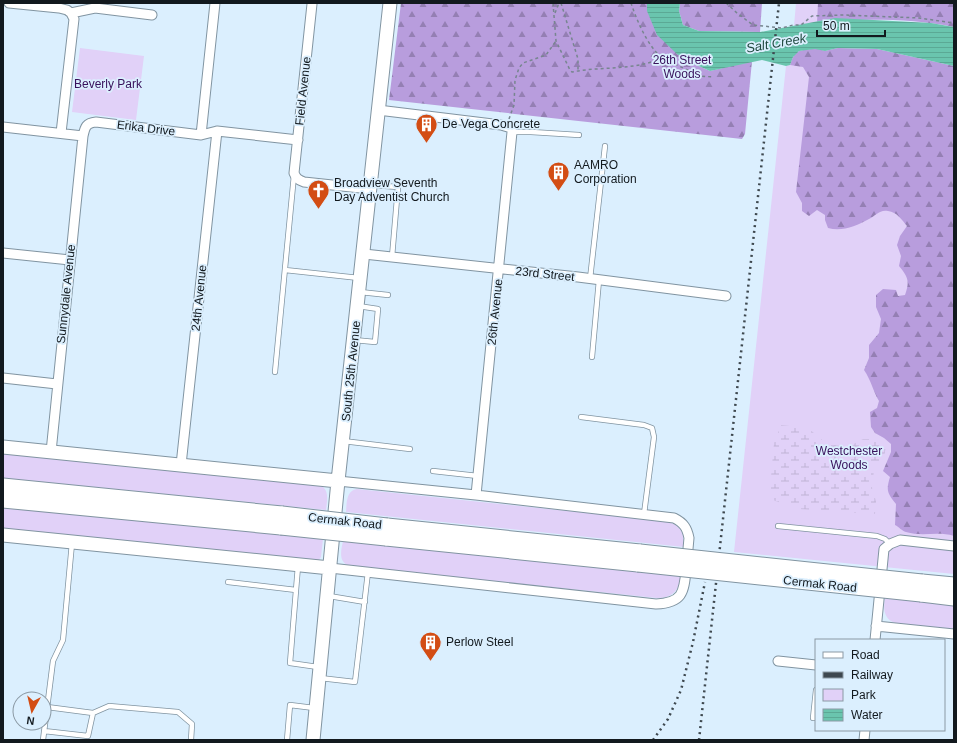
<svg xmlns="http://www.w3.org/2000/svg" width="957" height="743" font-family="Helvetica,sans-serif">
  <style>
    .green { fill: #e1d1f8 }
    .forest { fill: url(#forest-firs) }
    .wetland { fill: url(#wetland-marsh) }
    .water { fill: url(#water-rules) }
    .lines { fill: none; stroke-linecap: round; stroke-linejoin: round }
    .lane-casing { stroke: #8194a1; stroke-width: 6 }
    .street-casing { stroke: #8194a1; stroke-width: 11 }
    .secondary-casing { stroke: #8194a1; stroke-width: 15 }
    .primary-casing { stroke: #8194a1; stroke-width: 17 }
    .path { stroke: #77858f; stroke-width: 1.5; stroke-dasharray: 3 3; stroke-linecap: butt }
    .lane { stroke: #fff; stroke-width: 4.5 }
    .street { stroke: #fff; stroke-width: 9 }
    .secondary { stroke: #fff; stroke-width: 13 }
    .primary { stroke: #fff; stroke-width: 15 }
    .rail { stroke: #3e484f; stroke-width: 2.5; stroke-dasharray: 2 4; stroke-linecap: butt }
    .primary-bridge-casing { stroke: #8194a1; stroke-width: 17; stroke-linecap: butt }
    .primary-bridge { stroke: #fff; stroke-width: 15 }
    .labels { text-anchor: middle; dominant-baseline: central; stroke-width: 3.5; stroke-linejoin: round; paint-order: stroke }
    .park-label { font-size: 12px; fill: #38115b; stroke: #dbeffe }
    .street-label { font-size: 12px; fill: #12191e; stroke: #dbeffe }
    .poi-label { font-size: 12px; fill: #12191e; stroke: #dbeffe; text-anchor: start }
    .water-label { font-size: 13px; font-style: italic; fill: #20493f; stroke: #dbeffe }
  </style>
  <defs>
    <pattern id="forest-firs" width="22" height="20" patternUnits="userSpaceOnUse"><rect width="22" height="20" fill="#b89ddd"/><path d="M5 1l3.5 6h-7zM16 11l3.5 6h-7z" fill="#947fb3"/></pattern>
    <pattern id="wetland-marsh" width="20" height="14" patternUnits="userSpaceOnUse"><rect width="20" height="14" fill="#e1d1f8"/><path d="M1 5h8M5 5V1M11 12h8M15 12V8" fill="none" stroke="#c0b3d4"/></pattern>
    <pattern id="water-rules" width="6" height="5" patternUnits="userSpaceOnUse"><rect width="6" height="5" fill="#6ac5ae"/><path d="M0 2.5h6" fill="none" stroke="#5ba995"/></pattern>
  </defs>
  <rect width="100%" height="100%" fill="#dbeffe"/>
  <path class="green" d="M796,3H954V27C901,16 848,18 794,26Z
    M80,48L144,56L136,120L72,112Z
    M815,48L819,50L838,48L954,66V574L734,552L786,66L790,65L793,57L808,50Z
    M3,452L320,485C330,490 327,501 326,510L3,478Z
    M357,489L664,521C680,524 684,531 684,547L346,512C347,502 346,491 357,489Z
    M3,505L323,539L321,557L318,561L3,531Z
    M343,541L681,576C679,591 672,598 657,598L349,566C338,561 341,551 343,541Z
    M885,598L954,605V629L895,623C884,619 883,609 885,598Z"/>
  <path class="forest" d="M401,3H647L677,54L692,63L710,71L752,61L745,134L742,139L389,100Z
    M680,3H762L760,32L699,31L683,25L679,11Z
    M818,3H954V27C908,18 863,19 817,22Z
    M815,48L825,51L838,48L877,49L954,66V536C938,531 922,537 906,532C902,531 899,527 895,525L896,504C887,493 886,490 890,477L883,471L891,452V444L884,438L875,433L871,427L870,412L877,408L879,401C873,391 871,380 864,370L869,358V345L879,333L881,319L876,307V295L883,289L896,290L898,296L905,295C910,281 908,277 899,266L901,256L897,245L900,236L907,226C902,220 897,212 888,211C880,209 875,216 869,219C856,226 842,232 828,228L825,220V215L817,210L809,216L802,211V203L796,192L809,77L803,67L790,65C796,47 799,52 815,48Z"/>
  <path class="wetland" d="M781,425L808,428L827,444L848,447L863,439H877L886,446L884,457L874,470L872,488L876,501L875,514L798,509L770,499L771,477L774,443Z"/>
  <path class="water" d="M647,3H680L679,11L683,25L699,31L760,32L835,18L931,23L954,27V66L877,49L838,48L825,51L815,49L799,51L793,57L790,65L786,66L762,60L710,71L692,63L677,54L657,35L647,11Z"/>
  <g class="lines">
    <defs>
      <path id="lane" d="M512,132H531L579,135
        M371,185L398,187L392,257
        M285,270L359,278
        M590,279L605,146
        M360,292L388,295
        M354,340L375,342L378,309L358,306
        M592,357L599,280
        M275,372L294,175
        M581,417L644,425L652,428L654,437L644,514
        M343,441L410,449
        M433,471L478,476
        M778,526L877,536L885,539L890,544
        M298,566L290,663L318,667
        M228,582L296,590
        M329,596L365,602
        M320,678L355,682L368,572
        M816,690L813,718H816
        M47,707L93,713L109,706L178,712L192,724L191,740
        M44,731L88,736L93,713
        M43,740L53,661L63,640L72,543
        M287,740L290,705L314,708"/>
      <path id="street" d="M9,3L59,8L67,10L71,13
        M312,4L294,173C296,178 298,180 304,182L370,189
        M71,13L95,8L152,15
        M378,110L501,125L511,128L512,132L476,495
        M3,127L83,136C85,127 86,123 96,122L201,135L217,131L298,140
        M61,133L74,19L71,13
        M201,135L215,3
        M3,253L70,260
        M364,254L578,277L726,296
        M3,378L57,384
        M51,452L83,136
        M181,465L217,131
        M330,568L656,604C682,603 684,593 686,570C687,559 688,549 689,538C687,528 684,523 674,518L476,495L338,481
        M876,626L954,634
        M875,640L884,549L890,544L900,540L954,546
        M778,661L816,665
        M864,740L865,730"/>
      <path id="secondary" d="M3,447L338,481
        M3,535L330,568
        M313,740L338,481L390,3"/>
      <path id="primary" d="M3,486L282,514
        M3,500L281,527
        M387,526L640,552
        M386,538L638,564
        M922,582L954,585
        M921,594L954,598"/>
    </defs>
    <use href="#lane" class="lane-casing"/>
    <use href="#street" class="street-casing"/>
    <use href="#secondary" class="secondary-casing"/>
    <use href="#primary" class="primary-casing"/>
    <path class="path" d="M553,3L556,41L570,70L572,72C602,66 633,71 662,58
      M561,3L578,59V71
      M631,3C637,21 647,45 662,58L700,76L713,77
      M726,3L737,13L753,25L782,28L793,25H801L812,16L844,15L919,18L954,23
      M555,13L559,3
      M509,119L514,105L515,80L519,68L523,63L546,55L556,41"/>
    <use href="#lane" class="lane"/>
    <use href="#street" class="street"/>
    <use href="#secondary" class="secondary"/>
    <use href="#primary" class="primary"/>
    <path class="rail" d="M653,740L668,719L681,690L693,642L705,582
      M699,740L779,3"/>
    <defs>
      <path id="primary-bridge" d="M282,514L387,526
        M281,527L386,538
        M640,552L922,582
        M638,564L921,594"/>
    </defs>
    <use href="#primary-bridge" class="primary-bridge-casing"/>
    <use href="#primary-bridge" class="primary-bridge"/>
  </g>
  <defs>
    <symbol id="building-pin" viewBox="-11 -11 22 30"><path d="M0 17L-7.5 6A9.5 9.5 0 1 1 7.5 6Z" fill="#d34d14" stroke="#dbeffe"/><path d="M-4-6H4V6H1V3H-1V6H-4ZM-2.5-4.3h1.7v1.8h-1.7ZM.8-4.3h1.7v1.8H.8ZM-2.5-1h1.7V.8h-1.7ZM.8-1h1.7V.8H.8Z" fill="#fff"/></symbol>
    <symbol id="church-pin" viewBox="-11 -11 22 30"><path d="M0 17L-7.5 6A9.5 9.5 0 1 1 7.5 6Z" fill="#d34d14" stroke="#dbeffe"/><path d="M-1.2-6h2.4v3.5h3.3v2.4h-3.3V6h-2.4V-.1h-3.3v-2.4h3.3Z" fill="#fff"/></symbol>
  </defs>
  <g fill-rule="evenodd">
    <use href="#building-pin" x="414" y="112" width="25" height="34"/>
    <use href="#building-pin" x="546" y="160" width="25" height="34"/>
    <use href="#church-pin" x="306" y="178" width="25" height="34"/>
    <use href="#building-pin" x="418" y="630" width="25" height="34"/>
  </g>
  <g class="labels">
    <g class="park-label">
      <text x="682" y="60">26th Street<tspan x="682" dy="14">Woods</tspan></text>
      <text x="108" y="84">Beverly Park</text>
      <text x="849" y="451">Westchester<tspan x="849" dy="14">Woods</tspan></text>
    </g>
    <g class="street-label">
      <text transform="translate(303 91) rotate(-84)">Field Avenue</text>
      <text transform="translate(146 128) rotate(7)">Erika Drive</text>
      <text transform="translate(545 274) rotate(6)">23rd Street</text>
      <text transform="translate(66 294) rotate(-84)">Sunnydale Avenue</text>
      <text transform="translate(199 298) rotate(-84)">24th Avenue</text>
      <text transform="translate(495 312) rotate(-84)">26th Avenue</text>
      <text transform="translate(351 371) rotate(-84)">South 25th Avenue</text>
      <text transform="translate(345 521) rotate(6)">Cermak Road</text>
      <text transform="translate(820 584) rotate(6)">Cermak Road</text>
    </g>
    <g class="poi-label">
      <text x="442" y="124">De Vega Concrete</text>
      <text x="574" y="165">AAMRO<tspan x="574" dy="14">Corporation</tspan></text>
      <text x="334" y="183">Broadview Seventh<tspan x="334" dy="14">Day Adventist Church</tspan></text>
      <text x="446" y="642">Perlow Steel</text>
    </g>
    <g class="water-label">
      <text transform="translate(776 43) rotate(-10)">Salt Creek</text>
    </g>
  </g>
  <rect width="957" height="743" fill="none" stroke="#12191e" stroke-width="8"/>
  <rect x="815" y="639" width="130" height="92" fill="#dbeffe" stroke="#8b99a4"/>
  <rect x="823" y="652" width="20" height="6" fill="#ffffff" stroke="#8b99a4"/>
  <text x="851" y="659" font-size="12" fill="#12191e">Road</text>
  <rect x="823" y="672" width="20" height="6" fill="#3e484f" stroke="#8b99a4"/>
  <text x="851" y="679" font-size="12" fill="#12191e">Railway</text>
  <rect x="823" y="689" width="20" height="12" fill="#e1d1f8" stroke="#8b99a4"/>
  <text x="851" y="699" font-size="12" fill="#12191e">Park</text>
  <rect x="823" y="709" width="20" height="12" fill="url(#water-rules)" stroke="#8b99a4"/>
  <text x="851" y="719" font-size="12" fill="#12191e">Water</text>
  <g transform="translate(32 711) rotate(188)"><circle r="19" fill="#dbeffe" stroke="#8b99a4"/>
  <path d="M0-3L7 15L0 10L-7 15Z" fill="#d34d14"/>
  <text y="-6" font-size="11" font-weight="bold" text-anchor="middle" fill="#12191e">N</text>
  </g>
  <path d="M817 30v6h68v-6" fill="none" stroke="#12191e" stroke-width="2"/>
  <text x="823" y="30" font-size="12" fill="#12191e" stroke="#dbeffe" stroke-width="3" paint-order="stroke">50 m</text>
</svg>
